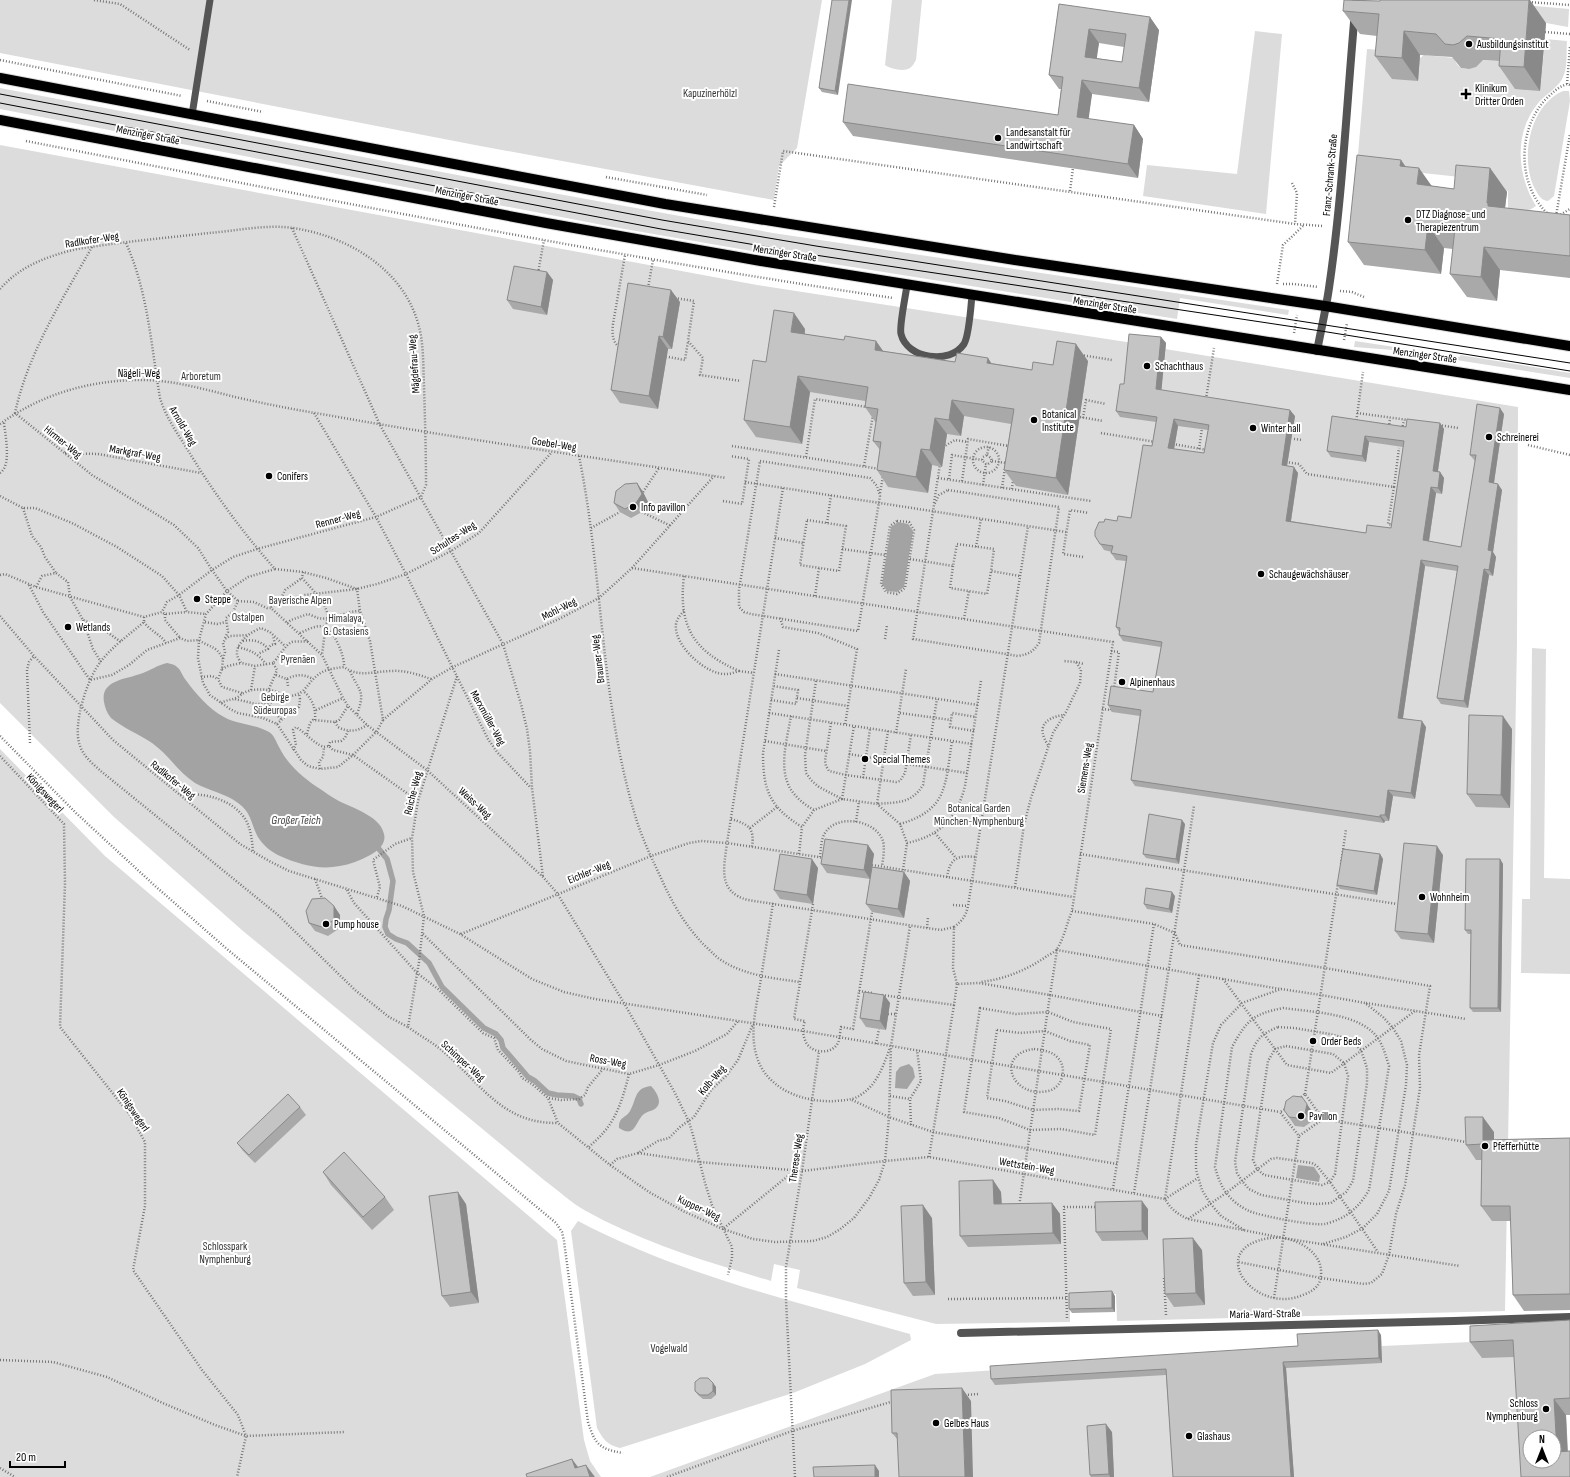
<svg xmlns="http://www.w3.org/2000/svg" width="1570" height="1477" font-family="'Sofia Sans Condensed',sans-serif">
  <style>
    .green { fill: #dcdcdc }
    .water { fill: #a3a3a3 }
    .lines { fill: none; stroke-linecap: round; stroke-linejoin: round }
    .stream { stroke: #a3a3a3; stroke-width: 5.5 }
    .primary-casing { stroke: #dbdbdb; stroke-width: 12 }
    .path { stroke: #777; stroke-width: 2.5; stroke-dasharray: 1 2; stroke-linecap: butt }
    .lane { stroke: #555; stroke-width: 7 }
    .street { stroke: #555; stroke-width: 8 }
    .primary { stroke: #000; stroke-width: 10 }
    .tram { stroke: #000; stroke-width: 1 }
    .wall { fill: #a9a9a9; fill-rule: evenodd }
    .shaded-wall { fill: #898989 }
    .building { fill: #c4c4c4; stroke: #898989; fill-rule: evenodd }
    .poi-dot { fill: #000; stroke: #fff; stroke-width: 1.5 }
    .labels { text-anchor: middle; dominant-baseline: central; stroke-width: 4; stroke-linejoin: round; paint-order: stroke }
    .poi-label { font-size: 11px; fill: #000; stroke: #fff; text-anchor: start }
    .park-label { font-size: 11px; fill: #333; stroke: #fff }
    .street-label { font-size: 11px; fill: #000; stroke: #fff }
    .water-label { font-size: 12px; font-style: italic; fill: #444; stroke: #fff }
  </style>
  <rect width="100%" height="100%" fill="#fff"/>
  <path class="green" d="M0,0H822L797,148L779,166L774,200L475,145L0,53Z
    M892,0H922L916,60C914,63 913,66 910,68C904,72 891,69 885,65Z
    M1523,5L1569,9L1568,27L1546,23Z
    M1255,31L1282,34L1266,214L1143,196L1147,165L1237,174Z
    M1545,39L1567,41C1566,52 1568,67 1563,77C1560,86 1546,94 1539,102C1514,131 1516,174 1536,206C1527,213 1519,211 1508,209V191L1472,187L1460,177L1357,166L1367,49L1394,51L1420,58L1424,55L1454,58C1459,74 1473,70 1481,60L1513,62L1540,91Z
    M0,88L531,189L773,233L1289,310L1288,315L1180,298L1177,319L746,250L613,227L0,109Z
    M1563,91H1569L1570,101L1554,196L1548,201C1540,200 1538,194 1534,187C1520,157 1530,105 1563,91Z
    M0,145L757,285L1133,343V340L1166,343L1165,349L1518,407L1517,642L1505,1311L1117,1321L1116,1294L1070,1295V1322L936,1324L797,1288L800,1270L774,1264L771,1281C708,1262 643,1243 586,1211C571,1203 558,1190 544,1180L243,931L114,817L0,703Z
    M1355,341L1460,357V355L1570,373V378L1393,350L1354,347Z
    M1532,648L1546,649L1544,878L1570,879V974L1521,973L1522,899H1530Z
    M0,749L105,856L557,1240L584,1440L590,1461L601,1477H0Z
    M578,1221C682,1276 798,1302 910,1334L911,1340L865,1364L793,1393L620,1448C606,1444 604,1440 597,1428L571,1231Z
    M1471,1342L1520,1357L1531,1477H650L935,1374L1301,1351L1382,1363V1346Z"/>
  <path class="water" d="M898,522L908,524L913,531L904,587L897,592L887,591L882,584L891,527Z
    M167,663C171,664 174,664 177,667C181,670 182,675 185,679C195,693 209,709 224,717C238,725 256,724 269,732C275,736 276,742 279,747C283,755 288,762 294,768C305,780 319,788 332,797C347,807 380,814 384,834C388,849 365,858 355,862C327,872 305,867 280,856C273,853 264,846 260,840C251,828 253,813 238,803C225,793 209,791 195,783C178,772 168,754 152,743C139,734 123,728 111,718C107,713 105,708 104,702C100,680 127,679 140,674C150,671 157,665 167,663Z
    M909,1064L913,1068L915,1077L907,1089L895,1088L896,1072L900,1067Z
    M651,1086C656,1091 663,1102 656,1108C653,1111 648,1111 644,1114C635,1121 636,1139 619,1128C618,1117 626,1118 630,1111C637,1099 634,1088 651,1086Z
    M1298,1165L1314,1167L1320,1176L1319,1182L1296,1178Z"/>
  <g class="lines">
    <path class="stream" d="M379,849L387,859L393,881L389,910L386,919L385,927L388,934L396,939L407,943L429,963L442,987L484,1028L496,1034L501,1040L503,1048L528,1077L535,1081L548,1093L557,1095L573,1096L579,1099L581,1104"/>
    <defs>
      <path id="primary" d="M0,78L665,204L1015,260L1325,306L1570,346
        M0,120L546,223L761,261L1570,390"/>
    </defs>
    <use href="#primary" class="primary-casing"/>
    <path class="path" d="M94,0L120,4L190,50
      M1529,2L1570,5
      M1545,32L1570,34
      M0,60L182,96
      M1567,84L1570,47
      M207,101L263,112
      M26,141C314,197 602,255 893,298
      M606,177L707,195
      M1292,183L1297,193L1295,224
      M1070,191L1073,168
      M774,207L783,151L1295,224L1323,226
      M1549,215C1517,186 1517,131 1545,100C1552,93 1558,87 1567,84L1570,85
      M1556,216L1570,134
      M1558,216L1570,209
      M292,228L380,425L503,644L521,704L527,729L530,751L532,788L543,877
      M126,243C148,292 151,345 160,398C166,418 178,434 189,452C214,493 243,533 275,569
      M92,247C62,300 28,353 15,413L92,475L174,525L198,548L212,570L227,591L238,601
      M538,273L544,240
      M1277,284L1283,245L1304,225
      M1283,284H1294L1318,287
      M648,288L653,260
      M0,289C20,266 48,256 77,249C120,242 165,238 209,233C235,231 267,224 293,228C347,236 402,268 418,323C424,343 423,365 424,386C425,419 426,452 426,485L421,497L376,517L257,549L233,557L212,570L179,595L167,602L162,612
      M1340,291L1352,292L1364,297
      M675,298L694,301L688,341L703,358L700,375L741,381
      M1294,333L1297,315
      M1344,340L1347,323
      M619,347C612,341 612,333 613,324L625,255
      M1081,355L1112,360
      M663,356L685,360L688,341
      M1206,399L1214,348
      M314,413L376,517L406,574L488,739L497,752L531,788
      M1357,413L1408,420
      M1080,417L1103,421
      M1083,418L1086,400L1106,404
      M1356,423L1363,372
      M0,424C40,395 87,381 136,380C170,379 203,389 235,397C266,404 296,410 327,415C460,439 593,457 726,478
      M1439,425L1458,428
      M1389,427L1390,418
      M1402,429L1404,420
      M1101,433L1156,442
      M1294,439L1303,440
      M1173,444L1207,450
      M1528,445L1570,455
      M732,446L880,469
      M973 460a13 13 0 1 1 26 0a13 13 0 1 1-26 0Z
      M943,447L955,440L968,442
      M1199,449L1202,428
      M65,453L98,454L201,473
      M987,455L991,458L992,461L988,464H986L982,460L983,457L987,455L989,446
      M579,456C603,574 600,699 635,815C641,836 651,857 661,878C672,903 685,925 704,945C709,949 713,954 718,958C742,975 771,978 800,982
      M806,457L815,399L867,407
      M760,461L870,478L877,486L880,496L858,631L751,614L744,612L739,607V590Z
      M992,461L1006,463
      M1286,462L1299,464L1307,474L1394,487L1399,448
      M864,466L873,415
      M0,473C12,465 5,435 4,422
      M938,478L1091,501
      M949,479L952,455L982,460
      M962,481L968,439L1009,446L1008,447
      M745,482L1066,532
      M983,485L986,464
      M1394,487L1388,524L1394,525
      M783,488L727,843C724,867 717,892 748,900L927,928L941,930L954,927L953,968L957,984L979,983L1050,995L1019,1207
      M1002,488L1005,468
      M1012,489L1013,480
      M948,490L1059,507L1039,643C1033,652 1029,654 1018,656L913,639L934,505L939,495Z
      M643,492L659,468
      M880,493L883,476
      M0,496L23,508H35L72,523L117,547L162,576L179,595L187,612L206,614
      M723,501L742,504L749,459L730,456
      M934,503L940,464
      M23,508L32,536L41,547L45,557L56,573
      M642,512L671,526
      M807,520L846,526L839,571L800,565Z
      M897,521L909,522L914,530L905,588L897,594L886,592L881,584L890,526Z
      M827,523L831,495
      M591,528L620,512
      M775,538L803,543
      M976,547L981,519
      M842,549L885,555
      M1083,557L1063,554L1070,510L1089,513
      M910,559L953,566L957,544L994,549L991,571L1020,576
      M953,566L950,588L987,594L991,571
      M632,568L1113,642L1072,911C1067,923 1064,938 1057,949C1055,952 1050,954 1047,956C1027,970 1005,979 981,982
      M275,569L303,572L326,578L357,589L360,611L370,641L383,720L377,731L353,755L338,767L320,769L308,766L301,760L277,724L263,718L238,713L230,709L210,695L203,683L198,658L199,640L206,614L227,591L248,577Z
      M303,572L302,578L323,601L328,615L324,639L322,655
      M0,575L5,574L36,587L144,617L162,612L165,614L187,612
      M29,585L43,612L90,680L112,675L129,665L147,650L180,638L187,641L199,640C210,648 216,645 223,659
      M36,587L42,576L56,573L68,582L70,597L83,620L100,627L121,642
      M815,596L819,568
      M238,601L254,602L267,608H271L322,655L343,698L348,706L367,725L427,770L543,877L557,893L624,1003L675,1093L689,1122L693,1135L705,1183L712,1205L732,1247V1258L728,1275
      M280,601L285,590L302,578
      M271,607L280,601L305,595L357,589L377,584L406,574L451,551L479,533L552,452
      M684,611C680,615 677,619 676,624C673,645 707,676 727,674C731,674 735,672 739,671C693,651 678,626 684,576
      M165,614V620L180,638
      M0,616L34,656L113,740L240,844L271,862L289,871L402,906L460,934L532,979L564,992L595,999L803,1031L1280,1112
      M144,617V622C130,634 113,646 101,661C87,679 72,725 80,746C84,757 94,765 102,772L278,915L355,990L389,1017L408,1027
      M780,618L783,627L818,633L857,649L845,725
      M964,619L969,591
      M83,620L93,649L101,662
      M144,622C149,630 160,634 166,643
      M205,622L217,624L226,622
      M287,623L291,620L308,614C311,615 315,617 318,618C332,621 345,611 360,611
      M300,633C307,630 317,624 325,627C335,632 345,657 344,667
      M225,638L228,632L226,618L233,612L238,601
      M885,639L887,625
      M243,641C252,639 262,641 268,649L258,654
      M238,647C252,651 257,653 266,664
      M268,649L271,645L275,644L273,636
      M779,650L763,753C763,791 770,807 802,827L814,810L842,799L877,804L900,824L907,843C940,836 957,818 965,786L981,681
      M1111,651L1119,652L1114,688
      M1076,662L1084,664
      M273,663L255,666L241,663C240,661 237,657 237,654C236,642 252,631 261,628L270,632L285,646
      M222,669L228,666L241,663
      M350,671C359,692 366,690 357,714
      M739,671L754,673
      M775,674L978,705
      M276,675L287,679C296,674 304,674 313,679
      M457,676L418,801L412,838L413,872L424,916L419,962L408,1027C420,1036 434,1043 445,1053C482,1085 503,1124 558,1123
      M201,677L212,676L218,679
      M287,679L288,686
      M816,681L805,755L806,773L811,780L819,787L842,799L854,726
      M251,690L255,666
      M242,693L222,687L218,679L222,669L223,659L225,652L223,643L225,639L230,636L248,635
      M797,698L848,706
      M235,699L256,704H270
      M771,700L796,704L798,690L773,686
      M221,703C226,700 231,700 236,698C239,697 241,694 244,693C250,689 261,689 268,690C283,691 286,702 303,691
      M1102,709L1111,710V707
      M316,710L343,698
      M769,713L972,744
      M900,713L951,720
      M791,716C787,741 776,774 795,795C800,801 807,806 814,810
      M281,719L269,707L272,700L269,689L277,670L273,663C278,658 286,644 292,642C297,641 302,642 308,641
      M315,720C316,708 312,698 303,691C319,672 320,670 344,667C359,678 375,671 392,671C406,670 419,675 431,679
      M383,720L432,679L453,667L559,619L599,598L632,568L714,476
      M335,722L338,727C349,733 358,731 367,725
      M831,723L825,761L826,766L829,771L846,775L896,782L900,781L905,773L911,735
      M277,724L290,712L299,707L300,699L299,694
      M888,731L877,804C898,802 911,804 923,785L937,699
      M974,731L950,727L952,713L976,717
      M896,733L906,669
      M307,734L310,723L313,720L335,722L339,720L348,706
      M0,736L76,813L154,885L227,949L556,1223L562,1232L564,1241L588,1422C595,1444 599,1449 623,1453
      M765,741L826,751
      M30,743L27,670L29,662L34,656
      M1048,745C1036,727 1045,718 1063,715
      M329,746L330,742L341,741L345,738L348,731
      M293,750L296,745L293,730L296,727C307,734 313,743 324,747L329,746L333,750L353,755L418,801
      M849,754L884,760
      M0,756L64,824L65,883L60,1027L130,1115L145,1142V1206L133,1270L202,1370L238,1415L246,1436L237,1477
      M907,764L967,773
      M320,769L319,762L323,757L324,747
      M863,778L870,729
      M180,795C201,792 229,798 243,816C251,826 252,840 253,852
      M731,819C748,824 755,828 752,847
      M856,822L859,801
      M900,824C948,810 945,785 952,741
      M750,828L777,807
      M935,833L956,858
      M799,854L802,827
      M1080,854L1397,904
      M820,857C821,849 821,839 825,833C837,813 876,820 883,841C885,849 883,859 882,866
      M1341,864L1346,829
      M872,865L1073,897
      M903,870L907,843
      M947,877C950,858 958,855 975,857
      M315,879L323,901
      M1015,887L1024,825L1031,798L1053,733L1066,712L1080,683L1081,670L1076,662L1063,661
      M347,890L354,903L417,973L438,989L483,1033L494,1038L498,1050L519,1072L522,1078L532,1084L548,1098L558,1123L610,1165L649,1192L683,1211L723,1229L753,1239L775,1242L813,1241L827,1237L839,1230L854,1218L869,1198L879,1180L885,1161L889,1117L891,1046L910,926
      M377,897L380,887L373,860L395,844L412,838
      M773,903C769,930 764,958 760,985C756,1007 750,1032 756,1054C765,1089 803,1103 836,1101C846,1100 854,1100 862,1094C878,1083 883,1066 890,1048
      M813,904L794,1019L805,1021C803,1027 802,1033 805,1040C809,1053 831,1056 838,1043C840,1038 840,1032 841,1027L853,1029L872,912
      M953,905L968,906
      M1072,911L1154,924L1175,933L1180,945L1325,968L1430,986L1419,1055L1420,1088L1405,1185L1396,1214L1389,1255L1382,1274L1371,1283L1364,1284L1321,1278L1238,1262
      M954,927C962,921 966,916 968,906L1028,526
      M927,928L928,917
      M423,934L531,1040L542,1049L566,1061L629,1074L659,1065L695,1051L727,1034L738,1021
      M461,934L651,856L689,843L701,841L727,843L825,858
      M1199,975L1165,1199C1171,1209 1177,1214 1188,1219L1283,1238L1460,1266
      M1223,979L1287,1065L1331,1073L1415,1011
      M859,991L872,993
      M882,995L954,1005L957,984
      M1366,1003L1466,1019
      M980,1008L1016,1014L1048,1012L1073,1022L1111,1029L1095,1135L1061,1129L1030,1130L999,1118L964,1112Z
      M1283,1008C1311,1012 1363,1013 1379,1040C1384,1048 1386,1057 1389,1066L1369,1190C1362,1202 1353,1213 1339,1219C1335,1221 1329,1223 1325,1224C1312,1226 1261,1216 1249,1211C1245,1209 1240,1206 1236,1203C1224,1193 1219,1182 1215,1167L1232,1047C1247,1020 1253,1014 1283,1008Z
      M888,1014H896
      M1162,1016L1050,995L1057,950L1280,989
      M1278,1027L1294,1028L1330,1034L1349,1039L1361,1050L1367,1068V1083L1353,1181L1346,1192L1331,1203L1317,1204L1305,1203L1261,1195L1249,1189L1242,1181L1237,1173L1235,1162L1251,1054C1257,1038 1262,1034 1278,1027Z
      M997,1030L1020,1033L1045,1031L1070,1041L1090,1045L1079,1111L1058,1109L1033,1110L1005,1101L987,1098Z
      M876,1044L879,1029
      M1286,1046L1333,1054L1344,1063L1348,1076L1335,1174L1330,1182L1322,1185L1264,1175L1257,1169L1253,1160L1268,1061L1275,1049Z
      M1034,1049C1043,1050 1051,1051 1057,1057C1068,1067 1063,1088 1048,1091C1012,1099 994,1054 1034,1049Z
      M1305,1094L1338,883
      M890,1096L910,1099
      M549,1098L561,1100L579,1099L585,1095L588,1087L603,1069
      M1299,1099L1305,1094L1323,1119
      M852,1100L889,1117L933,1132L1117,1164
      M1287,1108L1280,1112L1299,1136L1323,1119L1466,1142
      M911,1125L910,1099L921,1081L917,1050
      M589,1147C594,1142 600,1137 604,1132C618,1116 624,1094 629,1074
      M638,1153L700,1162L802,1171L885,1161L929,1157L1165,1199
      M929,1157L954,1005
      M610,1165L617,1159L638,1153L658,1141L669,1138L680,1127L694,1117L711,1090L726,1076L738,1060L753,1024
      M1113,1189L1154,924
      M1134,1193L1194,806
      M1165,1199L1198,1178
      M1188,1219L1226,1193L1271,1159L1277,1158L1312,1163L1317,1166L1330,1182L1378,1252
      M724,1228L794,1171
      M1244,1230L1221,1216L1210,1203L1202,1190L1196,1170V1145L1213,1043L1221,1025L1242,1003L1281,989L1321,995L1365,1003L1383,1017L1393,1028L1401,1041L1407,1065L1406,1085L1389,1191L1377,1214L1363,1228L1346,1237L1323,1244
      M1270,1238C1274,1238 1279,1237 1283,1238C1299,1240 1321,1253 1321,1271C1322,1283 1316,1290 1305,1294C1256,1318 1202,1248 1270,1238Z
      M1164,1278L1166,1315
      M1274,1298L1299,1136
      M948,1299L1066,1298
      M1067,1318L1064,1207H1098
      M0,1360L53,1362L107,1377L165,1404L215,1425L246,1436L344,1432
      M965,1395L979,1394
      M0,1468L15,1477
      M667,1477L792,1431L894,1401
      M795,1477L786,1300V1267L802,1171L819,1051"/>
    <path class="lane" d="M192,115L210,0
      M907,285C906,294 899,326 901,334C907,359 950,365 964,344C969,336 971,306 972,295"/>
    <path class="street" d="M1317,351C1321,330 1326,309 1329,288C1343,193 1347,96 1356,0
      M961,1333L1454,1321L1570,1317"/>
    <use href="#primary" class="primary"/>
    <path class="tram" d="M0,94L662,220L816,246L1570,363
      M0,103L661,229L815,255L1321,331L1570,371"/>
  </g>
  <path class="wall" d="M832,0L838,95L822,92L819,88Z
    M1059,4L1159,30L1149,102L1092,94L1088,119L1134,125L1143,139L1138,178L853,136L843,122L1058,115L1061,89H1059L1049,75ZM1099,43L1124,47L1122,62L1096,58Z
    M1343,11L1546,23L1540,91L1515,89L1499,66V61L1483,60L1476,67L1469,69L1461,68L1452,57L1420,55L1418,81L1392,79L1375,56L1377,36L1360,34Z
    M1401,160L1406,167L1432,186L1454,189L1490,168L1507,192L1505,208L1570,215V278L1500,270L1497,301L1467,297L1450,274L1453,249L1444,248L1441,274L1364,265L1348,242Z
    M547,272L553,280L547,315L513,309L507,300Z
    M680,302L672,349H668L658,409L620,403L611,390Z
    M805,329V334L844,340L876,341L883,351L955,362L991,363L1032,370L1053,365L1088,361L1068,495L1016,486L1004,470L1011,424L964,416L961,436L947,434L942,467L932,465L928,493L888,487L877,470L880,450L873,441L876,423L865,407V401L810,392L802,444L756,437L744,420L766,362Z
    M1161,337L1166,343L1161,390L1295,416L1287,466L1298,473L1291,521L1366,533L1391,528L1403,447L1369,442L1366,462L1331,457L1327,451L1332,416L1406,427L1440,423L1444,429L1438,471L1440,472L1444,478L1442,494L1436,493L1429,541L1461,547L1475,461L1470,455L1504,414L1494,483L1502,490L1493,552L1496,557L1493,576L1489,575L1468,708L1441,704L1437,698L1457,571L1425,566L1403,718L1426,727L1415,799L1393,796L1389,821H1385L1384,823L1135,786L1131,780L1140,716L1112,712L1108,705L1153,692L1161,647L1123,641L1119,635V632L1116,627L1126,561L1116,560L1111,553L1112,552L1104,550L1100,544L1117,521L1131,518L1152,446L1156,422L1120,417L1116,411L1124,384ZM1178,426L1208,430L1204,453L1174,449Z
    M637,483L643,492L648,502L642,512L631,518L620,512L614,503Z
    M1512,729L1510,808L1476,807L1467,794Z
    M1185,824L1179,864L1146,858L1143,854Z
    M868,845L874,854L872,867L904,872L910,881L904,918L872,912L866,904L870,879L827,873L821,864Z
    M1380,854L1383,859L1377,895L1340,889L1337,885Z
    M1443,855L1434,943L1401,939L1395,931Z
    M1500,859L1503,864L1501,1012H1473L1470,1008L1471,934H1468L1465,930Z
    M818,868L813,904L780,899L774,890Z
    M1175,896L1172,913L1147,909L1144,904Z
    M334,906L340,915V928L328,936L315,931L309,923Z
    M884,995L890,1003L886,1030L866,1027L860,1018Z
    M300,1107L306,1115L255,1163L243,1151L237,1143Z
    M1284,1110L1313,1113L1311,1122L1304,1127L1295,1126Z
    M1494,1132V1140L1570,1138V1310L1524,1311L1513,1295L1511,1221H1492L1481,1206L1482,1160H1476L1466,1145Z
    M323,1172L385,1197L394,1210L372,1230L331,1185Z
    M993,1180L1001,1192L1002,1204L1052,1203L1060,1214L1061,1244L968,1247L960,1236Z
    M466,1204L479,1303L450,1307L442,1296Z
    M1148,1209V1240L1102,1241L1096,1232Z
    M932,1218L935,1295L913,1296L904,1283Z
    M1202,1250L1205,1305L1174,1307L1165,1294Z
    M1115,1296V1312L1072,1313L1069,1309Z
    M1570,1320V1415H1566L1568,1451L1570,1477L1514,1357L1482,1358L1470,1342Z
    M1381,1335L1382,1363L1286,1368L1294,1477H1173L1166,1375L995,1385L991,1379L1298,1346Z
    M713,1383L716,1387V1395L711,1399H703L698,1395L695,1391Z
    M971,1401L898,1440L892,1433Z
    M1112,1432L1114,1477H1091L1090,1475Z"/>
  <path class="shaded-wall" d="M849,0H852L838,95L835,91Z
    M1529,0H1530L1546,23L1540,91L1524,67Z
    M1150,17L1159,30L1149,102L1139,88Z
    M1089,29L1099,43L1095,71L1085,57Z
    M1404,31L1420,55L1418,81L1402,58Z
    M1082,80L1092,94L1087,131L1077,117Z
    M1134,125L1143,139L1138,178L1128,164Z
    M1401,160L1417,184L1400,166Z
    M1419,168L1436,192L1417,184Z
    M1490,168L1507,192L1503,224L1488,206L1487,203Z
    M1428,225L1444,248L1441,274L1425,250Z
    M1484,247L1500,270L1497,301L1481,277Z
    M547,272L553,280L547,315L541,307Z
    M671,290L680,302L672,349L663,337Z
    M794,313L805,329L803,348L791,332Z
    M659,336L668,349L658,409L649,396Z
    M1161,337L1166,343L1161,395L1156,389Z
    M876,341L888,358L875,350Z
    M1076,344L1088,361L1068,495L1056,478Z
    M988,358L999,375L987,363Z
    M798,376L810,392L802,444L790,427Z
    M952,400L964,416L961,436L949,420Z
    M1500,408L1504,414L1493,489L1489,482Z
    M1290,410L1295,416L1286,472L1282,465Z
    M935,418L947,434L942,467L930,450Z
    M1174,419L1178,426L1173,455L1168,448Z
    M1440,423L1444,429L1437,477L1433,471Z
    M1365,436L1369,442L1366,462L1362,456Z
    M921,449L932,465L928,493L916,477Z
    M1294,467L1298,473L1290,527L1286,521Z
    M1440,472L1444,478L1442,494L1438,488Z
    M637,483L643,492L648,502L642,512L636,503Z
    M1498,484L1502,490L1493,552L1496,557L1493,576L1489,570L1488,550Z
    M1431,487L1436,493L1428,547L1423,540Z
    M1421,560L1425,566L1402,724L1398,718Z
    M1484,569L1489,575L1468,708L1464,701Z
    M1503,716L1512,729L1510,808L1501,795Z
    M1422,721L1426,727L1415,799L1411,793Z
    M1388,790L1393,796L1389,821L1385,815Z
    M1380,815L1385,821L1384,823L1380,817Z
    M1182,820L1185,824L1179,864L1176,859Z
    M868,845L874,854L870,879L864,870Z
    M1437,846L1443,855L1434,943L1428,934Z
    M1380,854L1383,859L1377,895L1374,891Z
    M812,859L818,868L813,904L807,895Z
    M1500,859L1503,864L1501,1012L1498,1008Z
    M904,872L910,881L904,918L898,909Z
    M1172,892L1175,896L1172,913L1169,909Z
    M334,906L340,915V928L334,920Z
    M884,995L890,1003L886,1030L880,1021Z
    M1307,1104L1313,1113L1311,1122L1305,1113Z
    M1483,1117L1494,1132V1156L1483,1140Z
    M993,1180L1001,1192L1002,1216L994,1204Z
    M458,1192L466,1204L479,1303L471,1292Z
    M1142,1201L1148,1209V1240L1142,1231Z
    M1052,1203L1060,1214L1061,1244L1053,1233Z
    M923,1205L932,1218L935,1295L926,1282Z
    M1193,1238L1202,1250L1205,1305L1196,1293Z
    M1112,1291L1115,1296V1312L1112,1308Z
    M1378,1330L1381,1335L1382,1363L1379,1358Z
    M1283,1362L1286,1368L1294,1477H1291Z
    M713,1383L716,1387V1395L713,1391Z
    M962,1388L971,1401L973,1477H965Z
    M1554,1399L1566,1415L1568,1468L1557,1452Z
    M1106,1424L1112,1432L1114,1477H1110L1109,1474Z
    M572,1459L581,1471L575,1468Z
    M586,1465L595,1477H590Z
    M875,1465L879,1471V1477H875Z"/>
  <path class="building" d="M832,0H849L835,91L819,88Z
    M1344,0L1380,1V0H1529L1524,67L1499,66L1501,39L1467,36L1459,43L1453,45L1445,44L1436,34L1404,31L1402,58L1375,56L1379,14L1343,11Z
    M1059,4L1150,17L1139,88L1082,80L1077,117L1134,125L1128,164L843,122L848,84L1058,115L1063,77L1049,75ZM1089,29L1126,34L1122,62L1085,57Z
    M1357,155L1401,160L1400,166L1419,168L1417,184L1454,189L1456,165L1490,168L1487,203H1488V206L1570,215V256L1484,247L1481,277L1450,274L1455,228L1428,225L1425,250L1348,242Z
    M514,266L547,272L541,307L507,300Z
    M628,283L671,290L663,337L659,336L649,396L611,390Z
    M774,310L794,313L791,332L844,340L845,336L876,341L875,350L955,362L957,353L988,358L987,363L1032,370L1033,362L1053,365L1057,341L1076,344L1056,478L1004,470L1014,409L952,400L949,420L935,418L930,450L921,449L916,477L877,470L881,442L873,441L878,409L865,407L868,387L798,376L790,427L744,420L753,360L766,362Z
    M1129,334L1161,337L1156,389L1290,410L1282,465L1294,467L1286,521L1366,533L1367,525L1391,528L1404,441L1365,436L1362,456L1327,451L1332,416L1406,427L1407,419L1440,423L1433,471L1440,472L1438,488L1431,487L1423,540L1461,547L1476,455H1470L1477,404L1500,408L1489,482L1498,484L1488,550L1492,551L1489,570L1484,569L1464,701L1437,698L1458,566L1421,560L1398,718L1422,721L1411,793L1388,790L1385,815H1380V817L1131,780L1141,710L1108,705L1111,686L1153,692L1162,642L1119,635L1120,628L1116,627L1127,556L1111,553L1113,546L1100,544L1095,536V531L1099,522H1104L1105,519L1117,521L1118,516L1131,518L1143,445L1152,446L1157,417L1116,411L1120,384H1124ZM1174,419L1209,425L1204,453L1168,448Z
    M637,483L642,494L636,503L625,509L614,503L616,491L625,484Z
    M1469,715L1503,716L1501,795L1467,794Z
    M1149,814L1182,820L1176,859L1143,854Z
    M825,839L868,845L864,870L821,864Z
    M1404,843L1437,846L1428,934L1395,931Z
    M1343,849L1380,854L1374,891L1337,885Z
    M780,854L812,859L807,895L774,890Z
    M1466,859H1500L1498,1008H1470L1471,930H1465Z
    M872,867L904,872L898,909L866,904Z
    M1146,888L1172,892L1169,909L1144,904Z
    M325,898L334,906V920L322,927L309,923L306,911L312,899Z
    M864,992L884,995L880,1021L860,1018Z
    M288,1094L300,1107L249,1155L237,1143Z
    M1293,1096L1302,1097L1307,1104L1305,1113L1298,1118L1289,1117L1284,1110L1286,1101Z
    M1465,1117H1483V1140L1570,1138V1294L1513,1295L1510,1206H1481L1482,1144L1466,1145Z
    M344,1152L385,1197L363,1217L323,1172Z
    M993,1180L994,1204L1052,1203L1053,1233L960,1236L959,1181Z
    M458,1192L471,1292L442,1296L429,1196Z
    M1142,1201V1231L1096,1232L1095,1202Z
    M923,1205L926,1282L904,1283L901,1206Z
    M1193,1238L1196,1293L1165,1294L1163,1239Z
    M1112,1291V1308L1069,1309V1293Z
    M1570,1320V1398L1554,1399L1557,1452L1570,1451V1477H1521L1513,1340L1470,1342V1326ZM1530,1437H1554V1461H1530Z
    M1378,1330L1379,1358L1283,1362L1291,1477H1173L1166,1369L991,1379L990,1366L1298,1346L1297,1334Z
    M700,1378H708L713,1383V1391L708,1395H700L695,1391V1382Z
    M962,1388L965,1477H899L897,1433H892L891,1390Z
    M1106,1424L1109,1474L1090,1475L1087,1426Z
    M572,1459L575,1468L586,1465L590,1477H527L526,1474Z
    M875,1465V1477H814L813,1467Z"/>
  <g class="poi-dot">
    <circle cx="1469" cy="44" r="4"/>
    <path d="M1464 88h4v4h4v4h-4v4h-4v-4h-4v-4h4z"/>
    <circle cx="998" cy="138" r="4"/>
    <circle cx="1408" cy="220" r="4"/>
    <circle cx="1147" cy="366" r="4"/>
    <circle cx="1034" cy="420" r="4"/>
    <circle cx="1253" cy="428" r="4"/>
    <circle cx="1489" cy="437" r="4"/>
    <circle cx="269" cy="476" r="4"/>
    <circle cx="633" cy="507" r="4"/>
    <circle cx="1261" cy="574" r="4"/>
    <circle cx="197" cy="599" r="4"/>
    <circle cx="68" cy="627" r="4"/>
    <circle cx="1122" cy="682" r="4"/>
    <circle cx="865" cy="759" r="4"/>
    <circle cx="1422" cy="897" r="4"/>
    <circle cx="326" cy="924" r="4"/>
    <circle cx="1313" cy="1041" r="4"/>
    <circle cx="1301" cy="1116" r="4"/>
    <circle cx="1485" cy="1146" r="4"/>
    <circle cx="1546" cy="1409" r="4"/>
    <circle cx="936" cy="1423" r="4"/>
    <circle cx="1189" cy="1436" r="4"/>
  </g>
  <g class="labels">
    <g class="poi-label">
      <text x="1477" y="44">Ausbildungsinstitut</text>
      <text x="1475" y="88">Klinikum<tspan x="1475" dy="13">Dritter Orden</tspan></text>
      <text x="1006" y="132">Landesanstalt für<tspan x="1006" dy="13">Landwirtschaft</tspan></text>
      <text x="1416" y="214">DTZ Diagnose- und<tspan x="1416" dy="13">Therapiezentrum</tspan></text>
      <text x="1155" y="366">Schachthaus</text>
      <text x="1042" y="414">Botanical<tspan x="1042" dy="13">Institute</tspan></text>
      <text x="1261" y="428">Winter hall</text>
      <text x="1497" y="437">Schreinerei</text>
      <text x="277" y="476">Conifers</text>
      <text x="641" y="507">Info pavillon</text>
      <text x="1269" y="574">Schaugewächshäuser</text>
      <text x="205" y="599">Steppe</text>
      <text x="76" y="627">Wetlands</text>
      <text x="1130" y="682">Alpinenhaus</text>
      <text x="873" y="759">Special Themes</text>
      <text x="1430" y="897">Wohnheim</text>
      <text x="334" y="924">Pump house</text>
      <text x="1321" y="1041">Order Beds</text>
      <text x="1309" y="1116">Pavillon</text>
      <text x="1493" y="1146">Pfefferhütte</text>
      <text x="1538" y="1403" text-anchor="end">Schloss<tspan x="1538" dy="13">Nymphenburg</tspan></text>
      <text x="944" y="1423">Gelbes Haus</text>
      <text x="1197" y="1436">Glashaus</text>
    </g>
    <g class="park-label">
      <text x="710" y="93">Kapuzinerhölzl</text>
      <text x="201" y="376">Arboretum</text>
      <text x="300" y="600">Bayerische Alpen</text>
      <text x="248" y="617">Ostalpen</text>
      <text x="346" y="618">Himalaya,<tspan x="346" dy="13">G. Ostasiens</tspan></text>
      <text x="298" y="659">Pyrenäen</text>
      <text x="275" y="697">Gebirge<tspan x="275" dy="13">Südeuropas</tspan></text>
      <text x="979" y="808">Botanical Garden<tspan x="979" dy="13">München-Nymphenburg</tspan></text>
      <text x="225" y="1246">Schlosspark<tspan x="225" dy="13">Nymphenburg</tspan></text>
      <text x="669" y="1348">Vogelwald</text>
    </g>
    <g class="street-label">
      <text transform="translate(148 135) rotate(11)">Menzinger Straße</text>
      <text transform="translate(1330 175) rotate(-85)">Franz-Schrank-Straße</text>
      <text transform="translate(467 196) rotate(11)">Menzinger Straße</text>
      <text transform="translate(92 240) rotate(-9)">Radlkofer-Weg</text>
      <text transform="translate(785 253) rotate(9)">Menzinger Straße</text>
      <text transform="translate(1105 305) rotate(9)">Menzinger Straße</text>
      <text transform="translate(1425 355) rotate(8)">Menzinger Straße</text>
      <text transform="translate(414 364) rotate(-94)">Mägdefrau-Weg</text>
      <text x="139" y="373">Nägeli-Weg</text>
      <text transform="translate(183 426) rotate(60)">Arnold-Weg</text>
      <text transform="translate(63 442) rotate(39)">Hirmer-Weg</text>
      <text transform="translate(554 444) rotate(9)">Goebel-Weg</text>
      <text transform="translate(135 453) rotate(10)">Markgraf-Weg</text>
      <text transform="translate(338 519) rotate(-15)">Renner-Weg</text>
      <text transform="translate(453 538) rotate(-33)">Schultes-Weg</text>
      <text transform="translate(559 609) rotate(-27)">Mohl-Weg</text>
      <text transform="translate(598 659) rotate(-97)">Brauner-Weg</text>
      <text transform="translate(488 718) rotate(61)">Merxmüller-Weg</text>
      <text transform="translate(1085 768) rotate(-81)">Siemens-Weg</text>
      <text transform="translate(173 780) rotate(39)">Radlkofer-Weg</text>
      <text transform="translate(45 793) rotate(47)">Königswegerl</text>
      <text transform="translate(413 793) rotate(-76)">Reiche-Weg</text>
      <text transform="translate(475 803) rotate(43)">Weiss-Weg</text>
      <text transform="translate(589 872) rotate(-22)">Eichler-Weg</text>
      <text transform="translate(463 1061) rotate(42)">Schimper-Weg</text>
      <text transform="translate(608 1061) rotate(10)">Ross-Weg</text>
      <text transform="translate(712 1080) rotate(-49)">Kolb-Weg</text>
      <text transform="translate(133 1110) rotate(56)">Königswegerl</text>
      <text transform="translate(796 1158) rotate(-82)">Therese-Weg</text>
      <text transform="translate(1027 1166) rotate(10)">Wettstein-Weg</text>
      <text transform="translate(699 1208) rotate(25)">Kupper-Weg</text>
      <text transform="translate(1265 1314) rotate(-1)">Maria-Ward-Straße</text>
    </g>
    <g class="water-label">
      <text x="296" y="820">Großer Teich</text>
    </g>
  </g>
  <g transform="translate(1542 1449)"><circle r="19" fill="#ffffff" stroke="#999999"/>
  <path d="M0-3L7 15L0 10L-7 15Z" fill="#000000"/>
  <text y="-6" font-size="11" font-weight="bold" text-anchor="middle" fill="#000000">N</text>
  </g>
  <path d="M10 1461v6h55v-6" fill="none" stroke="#000000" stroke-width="2"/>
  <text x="16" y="1461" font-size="12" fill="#000000" stroke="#ffffff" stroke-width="3" paint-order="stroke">20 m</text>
</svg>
